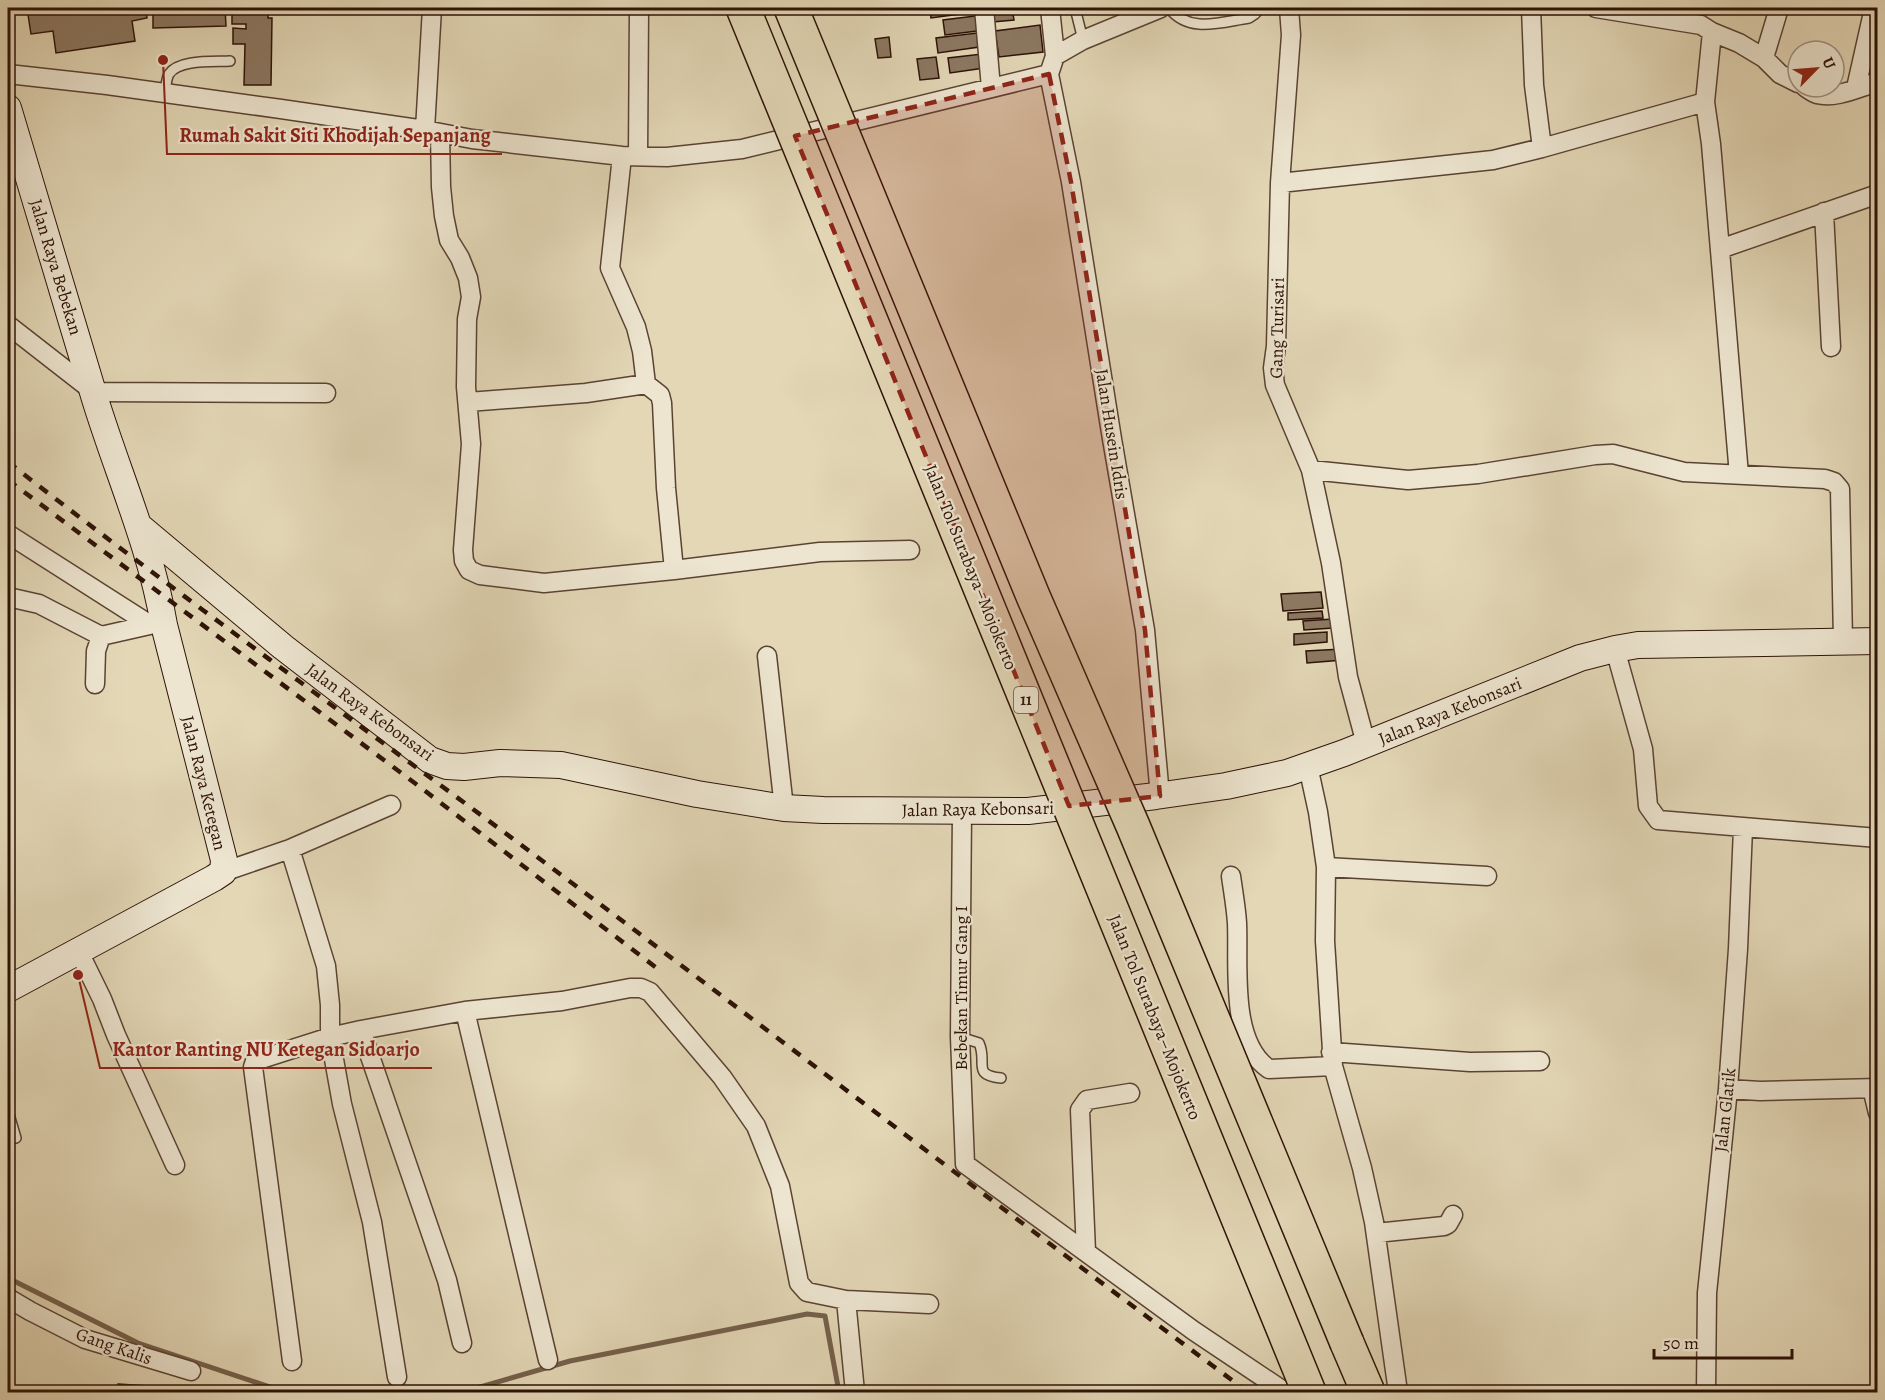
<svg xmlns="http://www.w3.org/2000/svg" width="1885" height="1400" font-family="Alegreya,serif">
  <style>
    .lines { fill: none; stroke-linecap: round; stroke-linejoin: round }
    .stream { stroke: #75604c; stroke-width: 5 }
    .building { fill: #8c7862; stroke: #2d1207; stroke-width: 1.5 }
    .service-casing { stroke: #5a4333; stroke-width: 12 }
    .minor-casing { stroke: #5a4333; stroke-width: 21 }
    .secondary-casing { stroke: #2d1207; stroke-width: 28 }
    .motorway-casing { stroke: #2d1207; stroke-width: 36 }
    .service { stroke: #ede5d0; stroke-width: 9 }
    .minor { stroke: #ede5d0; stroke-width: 18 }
    .secondary { stroke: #ede5d0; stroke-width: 26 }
    .motorway { stroke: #e3d7b6; stroke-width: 33 }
    .rail { stroke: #2d1207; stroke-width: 4.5; stroke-dasharray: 10 10; stroke-linecap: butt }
    .motorway-bridge-casing { stroke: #2d1207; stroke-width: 36; stroke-linecap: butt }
    .motorway-bridge { stroke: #e3d7b6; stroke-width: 33 }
    .marked { fill: #8f2418; fill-opacity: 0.2; stroke: #8f2418; stroke-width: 4.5; stroke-dasharray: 12 8; stroke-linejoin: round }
    .labels { text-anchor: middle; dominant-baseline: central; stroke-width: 4.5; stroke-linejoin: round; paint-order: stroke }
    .shield { fill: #ede5d0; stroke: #675143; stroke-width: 1.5 }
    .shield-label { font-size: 16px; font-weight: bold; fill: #2d1207 }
    .street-label { font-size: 18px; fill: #2d1207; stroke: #ede5d0 }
    .leader { fill: none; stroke: #8f2418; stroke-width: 2 }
    .callout-dot { fill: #8f2418; stroke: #ede5d0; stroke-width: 2 }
    .callout-label { font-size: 20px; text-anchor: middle; font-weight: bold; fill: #8f2418; stroke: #ede5d0; stroke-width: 4.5; stroke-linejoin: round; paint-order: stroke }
  </style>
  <rect width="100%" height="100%" fill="#e3d7b6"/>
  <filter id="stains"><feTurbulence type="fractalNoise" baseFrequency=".00333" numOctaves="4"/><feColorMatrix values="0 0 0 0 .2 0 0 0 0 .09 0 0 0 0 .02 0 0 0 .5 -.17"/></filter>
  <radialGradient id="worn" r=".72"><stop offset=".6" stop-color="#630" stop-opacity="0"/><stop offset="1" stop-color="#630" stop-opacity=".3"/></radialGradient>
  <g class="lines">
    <path class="stream" d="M8,1278L138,1343L285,1392
      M463,1392L570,1361L807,1314L825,1316L839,1392"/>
  </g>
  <path class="building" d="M27,8H146L147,18L132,21L135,41L56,53L53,31L31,34Z
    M153,8H225L226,26L153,28Z
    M232,8H268V18H272L271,85H244L245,44H233V28L246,29V24H232Z
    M930,8H975V12L931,18Z
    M1012,8L1014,20L993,22L992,10Z
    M983,15L985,30L945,35L943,20Z
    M1040,25L1043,52L999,57L995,31Z
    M977,33L979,47L938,53L936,38Z
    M889,37L891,57L878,58L875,39Z
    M982,54L984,68L950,73L948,58Z
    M936,57L939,78L920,80L917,59Z
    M1321,592L1323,608L1283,611L1281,594Z
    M1322,611L1323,618L1288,620V613Z
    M1333,619V628L1304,630L1303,621Z
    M1327,632V642L1294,645V634Z
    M1342,649L1343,660L1307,663L1306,651Z
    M118,1384L180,1388L179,1392H117Z"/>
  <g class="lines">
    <defs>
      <path id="service" d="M1075,8L1083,40
        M1169,8C1189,34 1221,22 1249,18L1255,14L1260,8
        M165,93C166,87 166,79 169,74C179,59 214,62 230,61
        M960,1037L979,1043C988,1063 971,1075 1001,1078
        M8,1111L16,1138"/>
      <path id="minor" d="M984,8L991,88
        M1050,8L1055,56
        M1289,8L1291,35L1280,183L1276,346L1273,368L1275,385L1311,470L1331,563L1348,677L1366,744
        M1531,8L1534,85L1542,148
        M1596,8L1701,25L1712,32L1739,43L1764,58L1780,74L1798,83
        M1712,32L1705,102L1711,144L1739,475
        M1764,58L1779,8
        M8,74L107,85L281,109L425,130L472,139L622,156L667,157L742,149L1049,74L1055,56L1083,40L1161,8
        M1049,74L1071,182L1112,439L1145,630L1160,796
        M1805,87C1808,89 1813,93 1817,94C1837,99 1859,87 1878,82
        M1856,88L1874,8
        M425,130L432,8
        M440,133L441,187L444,216L449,240L460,258L468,278L471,297L467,319L466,387L471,444L463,550L464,561L469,570L480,575L544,583L674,570L820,552L910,550
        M622,156L610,268L636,327L642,351L646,384
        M638,156L639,8
        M1280,183L1493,160L1542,148L1705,102
        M1824,212L1831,347
        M1720,249L1878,194
        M8,325L94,392L326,393
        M468,402L586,393L646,384L660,395L662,403L666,488L674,570
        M1311,470L1408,480L1478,474L1595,455L1613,454L1684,472L1825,479L1834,482L1840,489L1843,641
        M8,534L149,624
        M8,597L39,604L101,636
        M1615,649L1643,749L1648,806L1658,820L1878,838
        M767,656L784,808
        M95,684L96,651L101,636L154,624
        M1308,766L1318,812L1326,867L1325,941L1333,1066L1362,1168L1374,1222L1398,1392
        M962,811L960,1037L965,1164L1194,1331L1285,1392
        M290,849L326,966L330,1005V1037L342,1104L372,1222L397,1377
        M1326,867L1487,876
        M223,872L290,849L391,805
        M1231,876C1233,891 1236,907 1237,923C1239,965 1229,1042 1269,1069L1333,1066
        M79,952L102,999L116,1035L175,1165
        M465,1011L548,1360
        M361,1030L447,1280L462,1343
        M1331,1052L1470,1062L1540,1061
        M1872,1088L1878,1113
        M1728,1089L1760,1091L1878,1088
        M1376,1233L1444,1226L1448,1224L1453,1215
        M1086,1252L1080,1110L1087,1100L1130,1093
        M8,1298L30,1311L85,1339L191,1371
        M846,1300L855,1392
        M292,1361L253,1067L255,1061L330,1037L361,1030L465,1011L562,1001L630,988H641L650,992L722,1077L756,1126L780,1186L799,1283L807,1292L846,1300L929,1304
        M1706,1392L1707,1293L1728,1089L1738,949L1743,828"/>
      <path id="secondary" d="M8,108C37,205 66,303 95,399C118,474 151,547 164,625L224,860L223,872L214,878L8,989
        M140,527L283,647L430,760L447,766L464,767L500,763L561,765L697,794L784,808L823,810L1028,811L1156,796L1226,786L1287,773L1344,753L1580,658L1615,649L1638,645L1878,641"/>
      <path id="motorway" d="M1347,1343L1368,1392"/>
    </defs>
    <use href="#service" class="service-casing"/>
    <use href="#minor" class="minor-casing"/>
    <use href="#secondary" class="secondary-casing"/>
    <use href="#motorway" class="motorway-casing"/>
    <use href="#service" class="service"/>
    <use href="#minor" class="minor"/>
    <use href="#secondary" class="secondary"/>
    <use href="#motorway" class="motorway"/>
    <path class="rail" d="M8,462C176,593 349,717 520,844C763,1026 1004,1211 1248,1392
      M8,480L416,784L658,969"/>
    <defs>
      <path id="motorway-bridge" d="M743,8L1309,1392
        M791,8L1033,596L1133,826L1347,1343"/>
    </defs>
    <use href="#motorway-bridge" class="motorway-bridge-casing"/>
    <use href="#motorway-bridge" class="motorway-bridge"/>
  </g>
  <path class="marked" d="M1049,74L1071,182L1145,630L1160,796L1069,806L795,136Z"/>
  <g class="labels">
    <rect class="shield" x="1014" y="687" width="24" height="26" rx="4.5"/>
    <g class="shield-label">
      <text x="1026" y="700">11</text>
    </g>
    <g class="street-label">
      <text transform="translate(56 267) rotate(73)">Jalan Raya Bebekan</text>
      <text transform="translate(1277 328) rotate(-89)">Gang Turisari</text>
      <text transform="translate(1112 434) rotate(81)">Jalan Husein Idris</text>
      <text transform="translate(971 567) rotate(68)">Jalan Tol Surabaya–Mojokerto</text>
      <text transform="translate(1450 711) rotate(-22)">Jalan Raya Kebonsari</text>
      <text transform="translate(370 712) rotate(36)">Jalan Raya Kebonsari</text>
      <text transform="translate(204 783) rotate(76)">Jalan Raya Ketegan</text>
      <text transform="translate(978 809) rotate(-1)">Jalan Raya Kebonsari</text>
      <text transform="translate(961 988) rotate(-90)">Bebekan Timur Gang I</text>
      <text transform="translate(1155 1017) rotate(68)">Jalan Tol Surabaya–Mojokerto</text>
      <text transform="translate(1725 1110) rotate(-84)">Jalan Glatik</text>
      <text transform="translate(114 1346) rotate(19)">Gang Kalis</text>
    </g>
  </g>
  <path class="leader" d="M163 60L167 154H502M78 975L100 1068H432"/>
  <g class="callout-dot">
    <circle cx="163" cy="60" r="6"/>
    <circle cx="78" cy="975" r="6"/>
  </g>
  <g class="callout-label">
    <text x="335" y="142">Rumah Sakit Siti Khodijah Sepanjang</text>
    <text x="266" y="1056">Kantor Ranting NU Ketegan Sidoarjo</text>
  </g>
  <rect width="1885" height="1400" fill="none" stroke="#e3d7b6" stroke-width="30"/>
  <rect x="9" y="9" width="1867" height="1382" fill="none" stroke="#2d1207" stroke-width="3"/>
  <rect x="15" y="15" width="1855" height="1370" fill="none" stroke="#2d1207" stroke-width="1.5"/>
  <g transform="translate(1816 69) rotate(65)"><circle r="28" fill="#ede5d0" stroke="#a09180" stroke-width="1.5"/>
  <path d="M0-4.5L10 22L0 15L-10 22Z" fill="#8f2418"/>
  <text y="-9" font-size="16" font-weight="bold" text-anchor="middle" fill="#2d1207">U</text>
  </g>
  <path d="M1654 1349v9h138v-9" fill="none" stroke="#2d1207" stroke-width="3"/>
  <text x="1663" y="1349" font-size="18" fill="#2d1207" stroke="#ede5d0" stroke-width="4.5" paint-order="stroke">50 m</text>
  <rect width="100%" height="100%" filter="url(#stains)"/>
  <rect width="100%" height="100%" fill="url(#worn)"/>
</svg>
